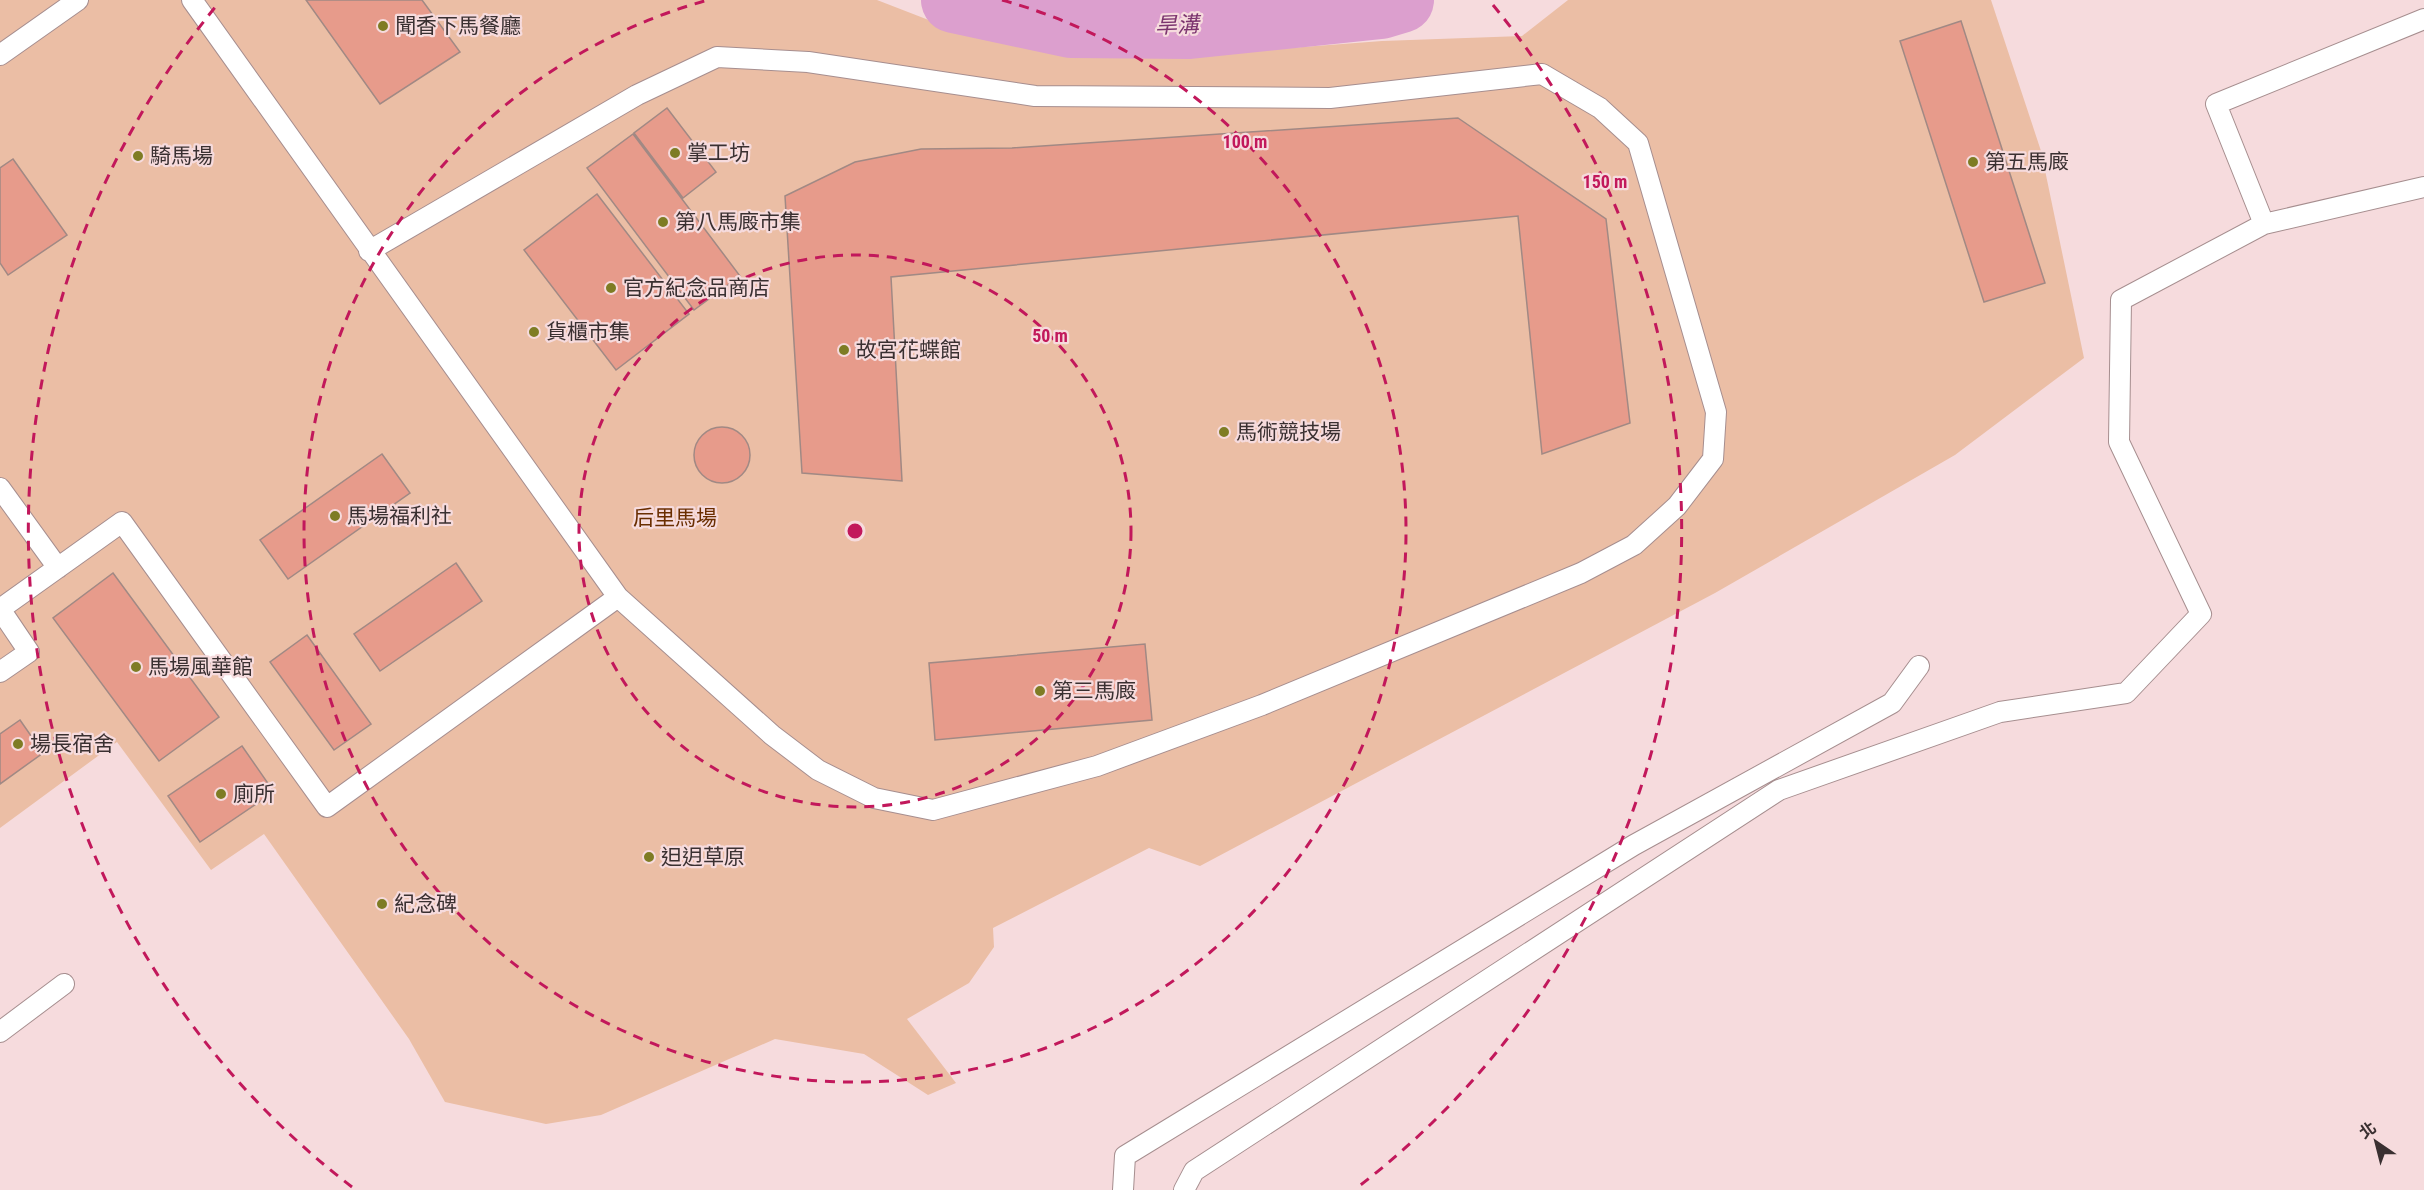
<svg xmlns="http://www.w3.org/2000/svg" width="2424" height="1190" font-family="'Roboto Condensed','Noto Sans TC',sans-serif">
  <style>
    .green { fill: #ebbea5 }
    .lines { fill: none; stroke-linecap: round; stroke-linejoin: round }
    .river { stroke: #dc9fce; stroke-width: 66 }
    .building { fill: #e79b8b; stroke: #a18984; stroke-width: 1.5 }
    .service-casing { stroke: #a68e8f; stroke-width: 22 }
    .service { stroke: #fff; stroke-width: 20 }
    .ring { fill: none; stroke: #c2185b; stroke-width: 3; stroke-dasharray: 10 8 }
    .poi-dot { fill: #7e7c24; stroke: #f6dbdd; stroke-width: 2 }
    .labels { text-anchor: middle; dominant-baseline: central; stroke-width: 4.5; stroke-linejoin: round; paint-order: stroke }
    .poi-label { font-size: 21px; fill: #3a3031; stroke: #f6dbdd; text-anchor: start }
    .park-label { font-size: 21px; fill: #6a2e00; stroke: #f6dbdd }
    .water-label { font-size: 22px; font-style: italic; fill: #7c346f; stroke: #f6dbdd }
    .centre { fill: #c2185b; stroke: #f6dbdd; stroke-width: 3 }
    .ring-label { font-size: 18px; text-anchor: middle; font-weight: bold; fill: #c2185b; stroke: #f6dbdd; stroke-width: 4.5; stroke-linejoin: round; paint-order: stroke }
  </style>
  <rect width="100%" height="100%" fill="#f6dbdd"/>
  <path class="green" d="M0,0H877L939,24L1051,45L1154,54L1262,50L1382,41L1522,36L1568,0H1991L2041,151L2084,358L1955,455L1715,593L1200,866L1149,848L993,928L994,947L969,983L907,1019L956,1083L928,1095L864,1054L775,1039L601,1115L546,1124L445,1102L409,1039L264,834L211,870L117,742L0,828Z"/>
  <g class="lines">
    <path class="river" d="M954,0L1071,25L1189,26L1381,6L1401,0"/>
  </g>
  <path class="building" d="M306,0H422L460,52L380,104Z
    M1961,21L2045,283L1984,302L1900,41Z
    M667,108L716,172L683,198L634,133Z
    M1458,118L1606,219L1630,423L1542,454L1518,216L891,277L902,481L802,473L785,196L855,162L921,149L1012,148Z
    M633,134L740,276L694,310L587,168Z
    M13,159L67,235L8,275L0,263V168Z
    M597,194L689,314L616,370L524,250Z
    M694 455a28 28 0 1 1 56 0a28 28 0 1 1-56 0Z
    M382,454L410,493L288,579L260,540Z
    M456,563L482,601L380,671L354,634Z
    M113,573L219,717L159,761L53,618Z
    M307,635L371,724L334,750L270,662Z
    M1145,644L1152,720L935,740L929,663Z
    M20,720L43,753L0,784V734Z
    M242,746L274,792L200,842L168,796Z"/>
  <g class="lines">
    <defs>
      <path id="service" d="M0,55L78,0
        M2264,224L2216,104L2424,19
        M369,251L637,95L717,57L808,62L1035,96L1330,98L1542,74L1600,108L1638,143L1716,412L1713,459L1677,506L1634,545L1581,573L1262,705L1097,766L933,810L874,798L818,770L772,735L618,597
        M0,488L58,568
        M0,672L29,652L0,609L122,522L327,807L618,597L192,0
        M0,1032L64,984
        M1123,1190L1125,1156L1634,845L1892,703L1919,666
        M1184,1190L1194,1171L1779,790L2000,712L2126,693L2201,614L2119,442L2121,300L2264,224L2424,187"/>
    </defs>
    <use href="#service" class="service-casing"/>
    <use href="#service" class="service"/>
  </g>
  <g class="ring">
    <circle cx="855" cy="531" r="276"/>
    <path d="M1002 0A551 551 0 1 1 708 0"/>
    <path d="M352 1187A827 827 0 0 1 217 5M1493 5A827 827 0 0 1 1358 1187"/>
  </g>
  <g class="poi-dot">
    <circle cx="383" cy="26" r="6"/>
    <circle cx="675" cy="153" r="6"/>
    <circle cx="138" cy="156" r="6"/>
    <circle cx="1973" cy="162" r="6"/>
    <circle cx="663" cy="222" r="6"/>
    <circle cx="611" cy="288" r="6"/>
    <circle cx="534" cy="332" r="6"/>
    <circle cx="844" cy="350" r="6"/>
    <circle cx="1224" cy="432" r="6"/>
    <circle cx="335" cy="516" r="6"/>
    <circle cx="136" cy="667" r="6"/>
    <circle cx="1040" cy="691" r="6"/>
    <circle cx="18" cy="744" r="6"/>
    <circle cx="221" cy="794" r="6"/>
    <circle cx="649" cy="857" r="6"/>
    <circle cx="382" cy="904" r="6"/>
  </g>
  <g class="labels">
    <g class="poi-label">
      <text x="395" y="26">聞香下馬餐廳</text>
      <text x="687" y="153">掌工坊</text>
      <text x="150" y="156">騎馬場</text>
      <text x="1985" y="162">第五馬廄</text>
      <text x="675" y="222">第八馬廄市集</text>
      <text x="623" y="288">官方紀念品商店</text>
      <text x="546" y="332">貨櫃市集</text>
      <text x="856" y="350">故宮花蝶館</text>
      <text x="1236" y="432">馬術競技場</text>
      <text x="347" y="516">馬場福利社</text>
      <text x="148" y="667">馬場風華館</text>
      <text x="1052" y="691">第三馬廄</text>
      <text x="30" y="744">場長宿舍</text>
      <text x="233" y="794">廁所</text>
      <text x="661" y="857">𨑨迌草原</text>
      <text x="394" y="904">紀念碑</text>
    </g>
    <g class="park-label">
      <text x="675" y="518">后里馬場</text>
    </g>
    <g class="water-label">
      <text transform="translate(1177 25) rotate(-2)">旱溝</text>
    </g>
  </g>
  <circle cx="855" cy="531" r="9" class="centre"/>
  <g class="ring-label">
    <text x="1245" y="148">100 m</text>
    <text x="1605" y="188">150 m</text>
    <text x="1050" y="342">50 m</text>
  </g>
  <g transform="translate(2376 1142) rotate(325)" stroke="#f6dbdd" stroke-width="4.5" paint-order="stroke">
  <path d="M0-4.5L10 22L0 15L-10 22Z" fill="#3a3031"/>
  <text y="-9" font-size="16" font-weight="bold" text-anchor="middle" fill="#3a3031">北</text>
  </g>
</svg>
